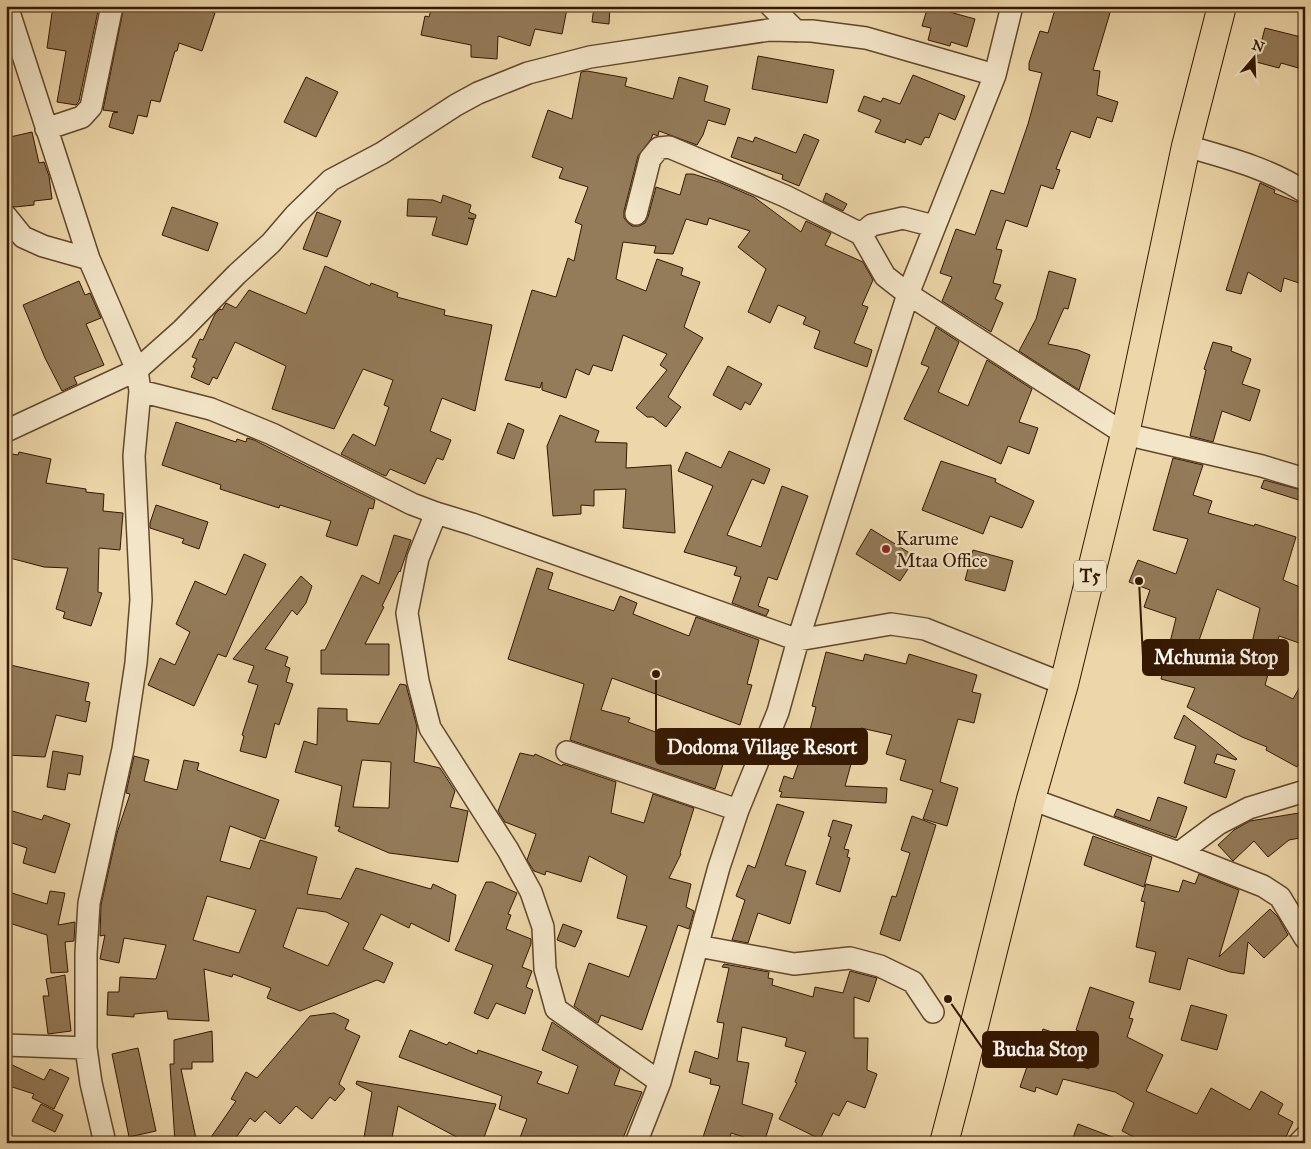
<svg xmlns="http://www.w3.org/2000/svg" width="1311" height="1149" font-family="'IM FELL Great Primer',serif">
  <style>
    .building { fill: #947b59; stroke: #341701; fill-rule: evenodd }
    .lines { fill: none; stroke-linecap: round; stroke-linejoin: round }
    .minor-casing { stroke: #62472b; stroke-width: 24 }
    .highway-casing { stroke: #341701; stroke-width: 30 }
    .minor { stroke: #f3e5c8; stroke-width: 21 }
    .highway { stroke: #edd7aa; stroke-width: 28 }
    .poi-dot { fill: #8f2418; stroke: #f3e5c8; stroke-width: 2 }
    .labels { text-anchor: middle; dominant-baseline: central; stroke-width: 4.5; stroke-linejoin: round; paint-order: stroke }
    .shield { fill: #f3e5c8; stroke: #6d553d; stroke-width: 1 }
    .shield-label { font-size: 18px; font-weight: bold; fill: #341701 }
    .poi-label { font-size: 19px; fill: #341701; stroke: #f3e5c8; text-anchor: start }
    .leader { fill: none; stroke: #341701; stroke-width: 2 }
    .callout-dot { fill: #341701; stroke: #f3e5c8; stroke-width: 2 }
    .callout { fill: #341701; stroke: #341701; stroke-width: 2 }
    .callout-label { font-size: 20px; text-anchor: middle; font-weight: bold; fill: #fff }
  </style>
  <rect width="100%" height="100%" fill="#edd7aa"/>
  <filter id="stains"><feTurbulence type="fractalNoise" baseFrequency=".004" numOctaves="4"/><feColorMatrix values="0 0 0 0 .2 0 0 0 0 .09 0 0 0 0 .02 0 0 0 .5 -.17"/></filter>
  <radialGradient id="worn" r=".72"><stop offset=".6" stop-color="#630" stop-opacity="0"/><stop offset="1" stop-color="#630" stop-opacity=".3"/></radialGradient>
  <path class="building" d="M53,6H99L79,101L76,105L57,102L66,51L47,48Z
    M124,6H183L199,11L200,8L215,13L202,51L179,43L177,51H175L160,102L151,100L147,117L138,115L133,134L109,127L113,113L118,112L103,110Z
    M432,6H555L567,9L562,34L535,29L530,46L498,36L497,59L471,57V45L421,35L425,16L429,17Z
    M594,6H610L609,24L592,22Z
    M928,6L975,19L967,47L951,42L950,46L928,40L931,28L922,26Z
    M1056,6H1112L1093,70L1100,71L1097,95L1118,102L1112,122L1097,117L1090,138L1071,131L1056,169L1060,170L1053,189L1041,185L1027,227L1006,220L996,249L1002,250L993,283L1001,285L995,299L1003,303L991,332L942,301L952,277L940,273L956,229L975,235L991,190L1004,194L1028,124L1042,73L1029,70V63L1040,31L1048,33Z
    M1265,28L1305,38V60L1302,69L1281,63L1279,68L1256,62Z
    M758,56L834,70L827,103L752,89Z
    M587,71L627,78L625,86L673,99L679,77L708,86L704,101L730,109L725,125L708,120L703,135L697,145L659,131L658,136L653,134L651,139L638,156L624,211V218L628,223L632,226H639L645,223L648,217L656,187L680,195L686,174H693L719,182L754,197L801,232L806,221L831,233L825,245L863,262L873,280L862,305L868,307L854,343L872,350L867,367L814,348L820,331L803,324L806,317L778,305L770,323L748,312L766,269L738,247L750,231L709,218L707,225L686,219L673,254L654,253L656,246L623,242L616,279L646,291L657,259L683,268L681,275L700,282L684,327L703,338L668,397L681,407L666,427L653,417H647L636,408L667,370L660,365L667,354L623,335L612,371L593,365L589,375L576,369L566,398L542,390V382L540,388L505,380L532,290L556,297L568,258L574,261L582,225L575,222L588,187L559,178L563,168L532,157L548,110L572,119L581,72Z
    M913,75L965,96L955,120L939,113L929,138L925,137L921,145L906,139L905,143L875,132L881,120L858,111L864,96L881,102L883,98L900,104Z
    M306,77L338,92L316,137L284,122Z
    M32,132L39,163L44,162L49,176L52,199L34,201V205L15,207L6,204V178L10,177L6,161V142L11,141L10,137Z
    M804,134L819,140L799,186L782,179L783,175L731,157L738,137L753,142L755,137L796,153Z
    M1260,183L1275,190L1274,193L1305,205V285L1284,278L1281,292L1248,272L1241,294L1226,290Z
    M826,193L847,204L843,211L823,201Z
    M443,195L471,205L469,212L476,215L475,219L468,218L474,220L467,245L432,235L437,217L407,216L408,199L433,200L441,203Z
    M172,207L218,223L208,251L162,235Z
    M317,212L341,221L327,257L303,249Z
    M325,266L370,286L371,283L398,293L397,297L445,310L444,315L492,325L475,411L442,398L430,431L451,440L443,460L437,458L425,484L390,469L386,476L383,475L341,454L353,434L375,446L389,407L384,405L393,380L363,369L334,429L272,409L286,366L235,342L217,379L213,377L209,385L191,377L195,368L193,367L197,359L192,357L200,339L203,340L215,314L220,309L222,310L226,303L236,308L249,290L306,314Z
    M1049,271L1076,279L1068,309L1064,308L1048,344L1078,350L1090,355L1079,390L1019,351L1036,319Z
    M79,281L85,295L90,293L101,318L86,324L104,365L74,377L77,384L62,391L45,358L23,305Z
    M936,327L959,342L938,392L968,406L987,360L1032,389L1019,422L1038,428L1029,454L1008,446L1001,464L904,419L929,367L921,364Z
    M1213,342L1232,347L1231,351L1251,359L1242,384L1260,390L1250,421L1222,411L1213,442L1190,436L1206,370L1204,369Z
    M728,366L762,384L750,405L745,402L741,410L713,395Z
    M560,415L599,431L595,442L627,443L626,468L671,465L675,533L623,528L626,489L594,490V506L581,505V514L553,516L547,446Z
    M176,422L236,442L237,439L246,442L247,438L254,440L375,500L373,509L369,508L357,546L326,536L331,521L280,505L279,508L220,489L221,485L162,465Z
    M508,423L524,430L514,459L497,453Z
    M729,451L770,469L764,484L752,479L727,535L761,547L782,486L808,496L777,580L768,577L758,606L769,610L766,616L732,603L741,577L734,575L737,567L684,552L713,486L678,471L686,452L721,468Z
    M19,452L51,459L46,483L86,489V492L104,494L103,511L123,513L120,550L99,548L98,592L102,593L91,626L63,618L65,612L56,609L68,568L44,567L6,557V453L18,455Z
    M1173,458L1203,465L1193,495L1212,501L1208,513L1254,526L1255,524L1296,537L1283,580L1305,589V645L1279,636L1265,685L1293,699L1305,678V753L1297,767L1266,750L1267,747L1242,737L1187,707L1195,688L1161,679L1176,618L1144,607L1150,590L1129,582L1138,560L1176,574L1188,539L1153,530ZM1217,589L1260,608L1249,656L1197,646Z
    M941,461L996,479L995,482L1034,501L1022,528L990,516L983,534L922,510Z
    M1264,480L1305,491V502L1261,488Z
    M156,505L208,522L199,549L182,543L184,539L150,528V523Z
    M871,529L916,557L900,581L856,554Z
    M394,535L411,540L400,572L399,571L382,606L384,607L365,644H389V675L321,674V650H325L362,575L379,584Z
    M973,550L1013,561L1005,591L965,580Z
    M244,554L266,564L226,657L218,654L194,706L148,685L160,658L175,665L190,632L176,624L195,581L226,595Z
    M537,568L553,573L548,589L614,611L620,596L637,603L633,614L689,636L696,617L759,640L747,684L752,685L740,725L612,678L601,710L630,718L628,722L672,738L675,729L730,743L715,789L570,740L584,684L508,659Z
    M301,576L312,586L306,603L297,615L292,610L265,649L288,657L285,666L290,668L286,682L293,684L279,725L275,723L266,758L240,751L244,736L242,735L258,685L248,682L254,666L233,659Z
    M826,652L863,661L865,654L906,664L909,654L977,675L972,692L981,694L974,723L958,719L940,782L958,788L947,826L923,819L933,790L900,780L906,760L886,754L892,735L861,728L845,786L887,788L886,803L780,797L782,792L779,791L784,776L793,779L801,756L803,757L816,707L812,706Z
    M6,664L89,683L85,701L90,702L86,722L56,715L45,757L6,755Z
    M400,684L406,685L417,727L414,762L440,768L455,791L450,807L468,811L458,862L389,853L338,831L340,827L335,826L342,786L295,772L304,741L317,745L318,708L347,709V721L379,724ZM362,760L391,762L389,808L353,807Z
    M1184,715L1237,759L1236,760L1217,754L1214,763L1235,770L1226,798L1184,783L1196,746L1174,738Z
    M53,751L83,756L80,775L68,773L65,790L47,787Z
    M520,753L534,756L535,754L562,766L563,764L616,782L611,813L644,823L653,794L694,808L680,853L681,854L669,878L691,884L686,907L694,911L689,929L678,925L642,1030L601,1015L598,1023L574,1006L589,963L629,977L647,926L617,918L627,876L589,856L581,882L546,871L545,875L534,871L527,860L536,834L505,822L498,811Z
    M134,756L149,760L144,781L177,790L184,760L199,763L197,770L279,800L265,839L230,826L220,861L250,869L260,840L317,857L307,894L341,899L356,868L431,889L433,884L456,895L449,942L411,923L409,928L381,914L363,949L393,963L384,983L377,980L300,1011L267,998L271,988L233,974L232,977L204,969L209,1021L168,1019L167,1011L134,1014V1017L107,1015L108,992H119L120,977L156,979L166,945L124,938L119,963L100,959L105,935L100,936L101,905L117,833L130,794L126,793ZM207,896L256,910L239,953L193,940ZM297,908L326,912L349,923L328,966L283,947Z
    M1158,797L1187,807L1176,838L1114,816L1117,809L1150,821Z
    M777,804L804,812L785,865L806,871L790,924L758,913L748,943L732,940L745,900L736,896L748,865L755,868Z
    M6,809L42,820L44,815L70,824L55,873L23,863L27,848L6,841Z
    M1305,812V837L1289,840L1268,857L1254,841L1233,861L1218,845L1234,830L1250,821Z
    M912,816L936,825L900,941L880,934L892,896L896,897L910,853L901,850Z
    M833,820L852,825L844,849L849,850L847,857L850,858L840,892L816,884L831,837L828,836Z
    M1093,836L1152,857L1144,887L1084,865Z
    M1199,874L1239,890L1219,957L1270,909L1278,917L1288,935L1264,958L1248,942L1244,974L1230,972L1188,958L1180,990L1149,982L1156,952L1136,947L1145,902L1141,901L1146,884L1179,892L1183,880L1195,884Z
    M486,882H492L517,893L508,914L511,915L506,929L531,939V944L522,967L532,971L526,987L533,990L525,1014L496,1003L488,1019L474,1013L493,965L455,950Z
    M50,891L65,893L58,925L75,922L74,941L65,942L68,972L51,973L47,935L6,922V913L12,893L47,904Z
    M563,924L582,931L575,947L557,940Z
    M724,964L769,972L768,978L773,979L772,985L813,997L815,987L843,993L850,971L877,978L869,1002L854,997V1038H868L867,1070L877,1074L865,1108L847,1101L839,1116L833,1113L820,1139L779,1119L797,1083L795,1082L806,1052L785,1046L787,1038L742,1027L737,1061L749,1063L742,1104L773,1114L764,1143L731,1133L729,1143H701L720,1086L710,1084L711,1079L689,1072L695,1051L718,1059L724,1023L717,1022L729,968L722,967Z
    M65,975L71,1031L48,1034L43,996H49L46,979Z
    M1090,987L1134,1002L1129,1018L1133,1019L1127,1037L1163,1055L1146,1091L1197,1114L1211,1088L1250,1110L1261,1091L1283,1104L1278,1114L1293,1122L1283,1143H1137L1138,1139L1122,1131L1134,1103L1115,1092L1063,1079L1057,1095L1036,1087L1035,1092L1020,1087L1030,1058L1034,1059L1043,1029L1058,1034L1051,1057L1089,1069L1096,1037L1076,1030Z
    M1191,1005L1227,1015L1217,1050L1181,1040Z
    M334,1013L349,1020L345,1029L360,1036L339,1084L345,1089L335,1101L330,1097L312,1119L296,1106L280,1124L265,1111L255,1122L250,1118L232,1143H207L236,1101L231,1099L246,1072L257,1078L310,1016Z
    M552,1022L620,1069L614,1085L642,1092L621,1143H518L527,1119L499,1109L502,1096L399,1057L410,1030L447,1045L449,1042L477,1054L478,1050L542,1072L537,1083L568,1094L578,1066L542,1050Z
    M212,1031L213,1062H192V1069H181L197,1143H175L170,1064H174V1040Z
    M138,1048L156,1131L129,1137L112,1054Z
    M6,1062L44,1080L50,1069L69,1078L54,1109L32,1098L34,1094L6,1085Z
    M357,1081L373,1084L496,1104L482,1143H468L398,1106L391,1143H363L372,1092L356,1084Z
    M41,1104L63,1115L55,1132L32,1121Z
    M1078,1124L1123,1141V1143H1071Z"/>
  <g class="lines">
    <defs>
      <path id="minor" d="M7,6L89,259L137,370L140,391L134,456L141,600L136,663L123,749L89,903L86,953V1048L91,1083L105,1143
        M771,6L796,31
        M46,129L82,117L91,107L112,6
        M1186,146C1228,158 1268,168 1305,192
        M636,214L650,159L659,148L669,147L785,196L861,234L872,225L903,218L934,226
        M6,216L23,237L43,246L89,259
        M861,234L885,276L908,294L1125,434L1262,466L1305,479
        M140,391L211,409L272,434L412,504L436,513L472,524L798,640L891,624L925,629L1064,684
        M6,431L137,370L182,330L237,274L271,243L295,215L331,180L382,153L456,105L478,93L528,73L590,57L769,30L812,31L866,38L995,75
        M436,513L418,558L407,613L418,681L430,728L508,850L531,892L543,927L545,969L556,1009L660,1082
        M567,752L738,810
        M1031,799L1179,853L1263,886L1280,897L1305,938
        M1179,853L1218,824L1249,808L1305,791
        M698,946L794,964L850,958L880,966L913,982L933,1012
        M6,1045L86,1048
        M636,1143L660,1082L719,867L738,810L778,712L798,640L908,294L995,75L1012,6
        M1299,1143L1305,1137"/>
      <path id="highway" d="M944,1143L959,1086L1031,799L1064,684L1125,434L1186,146L1222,6"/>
    </defs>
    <use href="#minor" class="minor-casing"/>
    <use href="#highway" class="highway-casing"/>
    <use href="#minor" class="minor"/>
    <use href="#highway" class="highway"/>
  </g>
  <circle class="poi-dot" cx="886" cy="549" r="5"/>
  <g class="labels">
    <rect class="shield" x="1074" y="560.5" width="32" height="31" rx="4"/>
    <g class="shield-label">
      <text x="1090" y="576">T5</text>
    </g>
    <g class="poi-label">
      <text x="896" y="538">Karume<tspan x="896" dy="22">Mtaa Office</tspan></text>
    </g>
  </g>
  <path class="leader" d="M1139 581L1143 657M656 674L656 747M948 999L983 1049"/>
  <g class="callout-dot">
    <circle cx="1139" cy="581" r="5"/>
    <circle cx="656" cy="674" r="5"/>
    <circle cx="948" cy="999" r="5"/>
  </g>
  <g class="callout">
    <rect x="1143" y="640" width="145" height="35" rx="5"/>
    <rect x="656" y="729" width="211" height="35" rx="5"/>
    <rect x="983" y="1032" width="115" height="35" rx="5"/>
  </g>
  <g class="callout-label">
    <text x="1216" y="664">Mchumia Stop</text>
    <text x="762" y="754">Dodoma Village Resort</text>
    <text x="1040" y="1056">Bucha Stop</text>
  </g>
  <rect width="1311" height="1149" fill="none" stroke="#edd7aa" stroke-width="25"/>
  <rect x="8" y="8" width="1296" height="1134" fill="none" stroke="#341701" stroke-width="2.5"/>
  <rect x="12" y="12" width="1286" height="1124" fill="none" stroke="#341701"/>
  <g transform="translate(1254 58) rotate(19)" stroke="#f3e5c8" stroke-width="4" paint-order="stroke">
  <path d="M0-4L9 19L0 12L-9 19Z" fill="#341701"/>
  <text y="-8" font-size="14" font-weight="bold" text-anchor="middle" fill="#341701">N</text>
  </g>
  <rect width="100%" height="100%" filter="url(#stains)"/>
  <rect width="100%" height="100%" fill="url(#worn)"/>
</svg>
